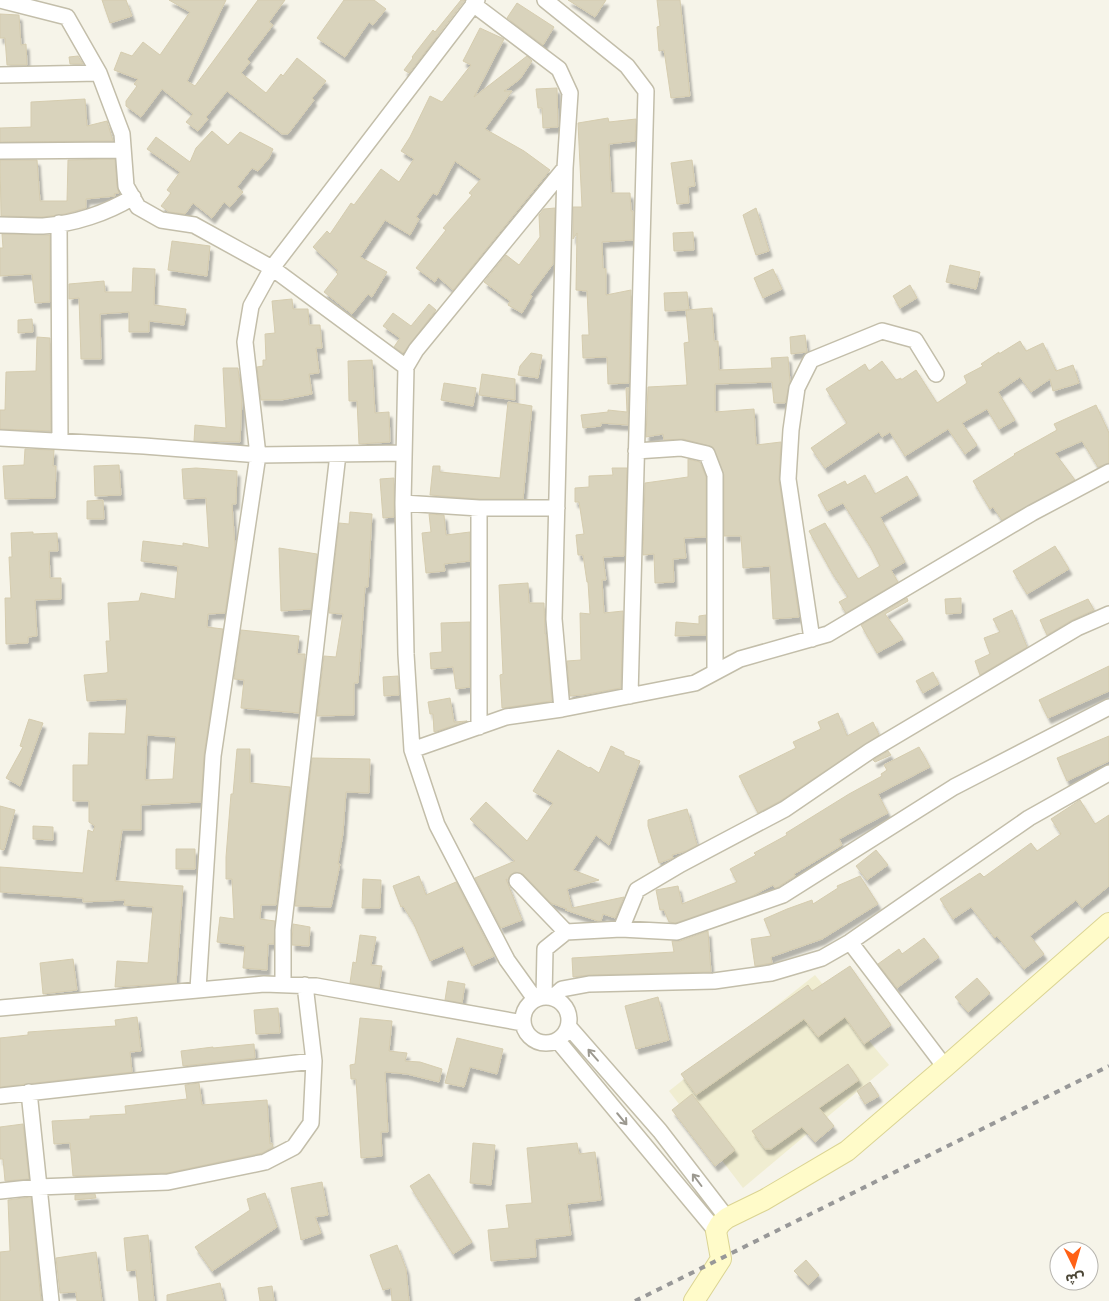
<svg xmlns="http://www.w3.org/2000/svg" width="1109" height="1301" font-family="'Archivo Narrow','Noto Sans Arabic',sans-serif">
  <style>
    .education { fill: #f0edd1 }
    .building { fill: #d9d3bc; stroke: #d5ccaf; fill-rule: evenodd; filter: url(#shadow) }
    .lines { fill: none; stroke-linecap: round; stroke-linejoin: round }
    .minor-casing { stroke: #c3beaa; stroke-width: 18 }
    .secondary-casing { stroke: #dbd493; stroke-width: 22 }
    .minor { stroke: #fff; stroke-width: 15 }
    .secondary { stroke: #fffbc9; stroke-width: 20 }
    .rail { stroke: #989898; stroke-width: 4; stroke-dasharray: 6 6; stroke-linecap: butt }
    .oneway { stroke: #9c9990 }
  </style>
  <defs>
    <filter id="shadow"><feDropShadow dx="3" dy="5.5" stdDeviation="1" flood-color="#0004"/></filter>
  </defs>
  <rect width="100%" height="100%" fill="#f6f4e9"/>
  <path class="education" d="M815,975L889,1065L743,1188L669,1091Z"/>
  <path class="building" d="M102,0H126L132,16L110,23Z
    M169,0H226L187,81L195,86L258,0H285L269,22L273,25L247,59L250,62L241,73L266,93L281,74L283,76L297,58L326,81L312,98L314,100L288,134H282L227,91L206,117L208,119L198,131L186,122L193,114L162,89L141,117L126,106V101L137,86L134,84L138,79L114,70L121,52L132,56L143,42L160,55L190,12Z
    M344,0H374L386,9L373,25L369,22L345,57L317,38Z
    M461,0H465L409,73L404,70L413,58L412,57L433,30L435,32Z
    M568,0H606L595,17Z
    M657,0H680L690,96L671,98L664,50L659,51L657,27L660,26Z
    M517,3L554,27L543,45L507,18Z
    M0,14L19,15L21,45L26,44L27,65H7L5,38H0Z
    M480,28L504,39L474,97L527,56L532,61L520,79L504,91H512L485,129L524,151L550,170L453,290L438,277L435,282L416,268L446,230L443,228L472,195L469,193L481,179L455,161L437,195L433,193L416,217L419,219L410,235L385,220L360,257L387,272L372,297L368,294L352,314L324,292L338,274L336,272L338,270L313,247L327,231L330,234L351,203L354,205L381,169L399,182L414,159L401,151L410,137L430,96L442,102L471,65L463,61Z
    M78,56L83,64H70L69,57Z
    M557,88L558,127L543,128L542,108H538L536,89Z
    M85,99L87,126L107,121L113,141L0,142V128L31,127V102Z
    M608,118L609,122L636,119L635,141L609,144L611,193H630L631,211H633V240L602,242L603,268L606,269V295L631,290L629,383L608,384L607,357L583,358L582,335H589L587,291L576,290L577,233L573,239V207H582L578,123Z
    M212,131L228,145L240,132L273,149L269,158L258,171L252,168L237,187L243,192L230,207L224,202L212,218L193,203L185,214L169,212L161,206L171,193L167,190L180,172L147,149L156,137L190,162L196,148Z
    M115,159L117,187L119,193L114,194L115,196L86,199V208L65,214L43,217L1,216L0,160H37L40,201H67L68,160Z
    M692,160L695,186L688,187L689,203L677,204L671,163Z
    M555,208L553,264L530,295L532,296L522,313L508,305L510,301L484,282L506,255L519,265L540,237L539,215L544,209Z
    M756,208L769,251L756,255L743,215Z
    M693,232L694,250L674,251L673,233Z
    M2,234L50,235V302L35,303L32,274L0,276V248H3Z
    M172,241L210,246L207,276L168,270Z
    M950,265L980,272L976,289L946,282Z
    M133,268L155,269L154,305L186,309L184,325L149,321V332H129V312L100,314L101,359H81L79,298L69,299V284L104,281L105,292H132Z
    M773,269L782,289L763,298L754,278Z
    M910,285L917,298L900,308L893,296Z
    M687,292L689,310L665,311L664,293Z
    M292,299L293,309H308L309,325H320L322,348H316L319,373L309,374L312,394L281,400H261L257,367L263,366V360H266L265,334L275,333L272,301Z
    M429,304L436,310L403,353L394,347L400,338L383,326L393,313L411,326Z
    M712,308L714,341H718L719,370L772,368L771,358L788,357L790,382L785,403H774L772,382L715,384V412L754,409L756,445L781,442L779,480L799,617L773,619L770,566L743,568L741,536H724V475L713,447L683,439L664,440L663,434L646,437L648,387L687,385L684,343L689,342L686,310Z
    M32,319L33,332L18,333V320Z
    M805,335L807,352L791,354L790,337Z
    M37,337L50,338L51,431L0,429V410H5L6,372L36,371Z
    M1020,341L1026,351L1043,343L1056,371L1073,365L1079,383L1053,391L1050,379L1031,392L1020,377L998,392L1015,420L999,429L987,409L962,423L977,445L965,454L948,429L905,456L890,432L882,437L879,432L825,468L811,448L847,423L826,389L865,364L869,371L882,361L896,380L901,378V380L916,370L937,403L967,383L964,376L983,366L981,364L999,352V354Z
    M531,353L542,355L538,378L518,375L520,366Z
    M372,360L375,413L389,412L390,442L359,444L357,401H349L348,361Z
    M223,368H238L242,400L240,442L194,441L195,425L226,428Z
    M482,374L515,379V400L479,395Z
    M444,383L476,388L473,406L441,400Z
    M626,388H629L628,425L601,423V426L583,428L581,415L608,412V410L627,412Z
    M508,402L532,406L523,499H479L430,495L433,466H440V472L500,478Z
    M1096,405L1109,433V463L1098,467L1082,441L1055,453L1075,480L1002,520L993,507L990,509L973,481L1015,455L1014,454L1057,430L1054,424Z
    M25,449L54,450L53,466H56L55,498L5,499L3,466L24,465Z
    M688,459L700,462L706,477V537L684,538L686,558L673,559L674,582L655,583L654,554L643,555L645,483L688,477Z
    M119,465L121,495L95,496L94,466Z
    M196,468L237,471L236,504H232L235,547L225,613L208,614L207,627L223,629L204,755L201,802L141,805V830H122L115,881L183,886L176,983L115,987L117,961L148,963L153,907L124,905L125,900L83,902V898L0,892V867L83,873L88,830L93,832L95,826L89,822V801H73V765H88L89,733L125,734L127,699L87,701L84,675L106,673L108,672L106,641H110L108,603L139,601L141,593L175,599L178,566L141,561L143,541L183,546V543L209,548L206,498L184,499L182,469ZM147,735L176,737L173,779L145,780Z
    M612,468H627L624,556L603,557L606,580H602L604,613L623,611L621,688L582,695L570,696L567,661L581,660L580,613L590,614L588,582H587L583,555H578L576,535L584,534L579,502H575V488L589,487V476L613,475Z
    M865,475L875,494L907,476L918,495L880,517L905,562L891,570L898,582L846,613L839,602L848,597L831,571L809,531L825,523L858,579L880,566L870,546L843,503L827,511L818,495L845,481L847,485Z
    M394,478V517L383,518L380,479Z
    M103,500L104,519H87V501Z
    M350,512L372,514L368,587H365L358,683H354V715L317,716L324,656L336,657L343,614L329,613L339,523L349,524Z
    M429,514L444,515L446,535L470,532V561L444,564L445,571L426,573L422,533L431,532Z
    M33,532V534L57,533L58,551H49L50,578H61V599L35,600L37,636L28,637V643L6,644L5,598H11L9,557H12L11,533Z
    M1055,546L1069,569L1027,594L1013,571Z
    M279,548L317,554L311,609L281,611Z
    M528,583L529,603H544L545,634H546L552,701L502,708L500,675L503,674L499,585Z
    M907,598L908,601L885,614L903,639L877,653L861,625Z
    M961,598V613L946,614L945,599Z
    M1088,599L1094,610L1072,620L1047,635L1040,620Z
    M1012,610L1027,647L980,675L975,661L990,654L984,638L1000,632L993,619Z
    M706,615V635L675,636L676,622L699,624V616Z
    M470,622V687L456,689L453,667L431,669L430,653L442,652L441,623Z
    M241,630L299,636L297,654H305L299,713L241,708L244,680L234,679Z
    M1109,666V691L1048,718L1039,700Z
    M933,672L939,684L923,693L916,681Z
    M398,676L399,695L384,696L383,677Z
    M450,698L454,722L467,721L434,732L433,714H430L428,702Z
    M838,713L847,736L873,722L879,735L780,801L758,813L739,776L796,748L793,742L821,729L818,722Z
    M29,719L43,723L20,786L6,778L23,747L20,746Z
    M1109,736V761L1067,781L1057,758Z
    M611,746L624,752V755L640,761L609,845L596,835L573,870L599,880L567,889L572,908L624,897L615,918L603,914L601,921H598L565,910L567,909L551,903L523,874L515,872L510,875L508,880L506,879L522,920L501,928L475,878L515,861L470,819L486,802L527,841L553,803L533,791L558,750L589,768L590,767L599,773Z
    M919,747L930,767L878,794L888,813L839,839L842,845L794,874L795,876L778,887L775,888L773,885L750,897L676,923L669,922L664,910H660L656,890L678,886L682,904L737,882L730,869L756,855L754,853L787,835L786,833L849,794L882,776L881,774L887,770L884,765Z
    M237,749H250V783L290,787L276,905H261L260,919L275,921L274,944H268L267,970L243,968L245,946L217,942L220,917L234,919L232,879H226V857L231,794H233Z
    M888,751L891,755L875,762L873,760Z
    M312,758L370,759L369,793L346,792L343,833L338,864H340L331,907L295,906Z
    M1080,800L1095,824L1109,815V886L1082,908L1076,900L1030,936L1044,954L1024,969L997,936L995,938L971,907L953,919L940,899L980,873L984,877L1031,843L1037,851L1061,834L1051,819Z
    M0,806L15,810L4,850L0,849Z
    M687,809L697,845L686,851L672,855L673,858L659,863L648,826V820Z
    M33,826L53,827V840L33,839Z
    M176,849H195V869H176Z
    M876,850L888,865L867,880L856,866Z
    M419,876L426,895L456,882L494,956L472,966L463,946L430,961L413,922L403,906L401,907L393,886Z
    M860,876L878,904L822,939L771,957L772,963L755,966L751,939L771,936L764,919L787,909L812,900L813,904L838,888L837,886Z
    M363,879L381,880L380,908H362Z
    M293,924L310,927L309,946L292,945Z
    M708,931L711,972L589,975L573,977L572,958L674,952L672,941H680Z
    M360,935L376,937L371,965L382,966L379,988L350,983L353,962L356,963Z
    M924,938L939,957L897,988L878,964L899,949L902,954Z
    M73,959L77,990L43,994L40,963Z
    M850,966L891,1025L864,1044L845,1017L818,1037L804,1019L696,1095L681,1074L808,985L812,991Z
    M977,978L990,993L968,1012L955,997Z
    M448,981L465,984L462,1003L445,1000Z
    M658,997L669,1040L636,1049L625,1006Z
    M278,1008L280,1033L256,1034L254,1010Z
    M137,1017L141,1051L130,1052L132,1072L0,1087V1038L28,1035V1032L116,1026L115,1020Z
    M360,1018L392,1021L389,1051L407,1053L405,1061L420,1062L442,1069L439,1082L407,1074L385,1072L388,1132H381L382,1156L361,1158L356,1079H351L350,1065L355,1064Z
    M457,1038L503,1049L497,1074L470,1067L464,1087L445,1083Z
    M254,1044L255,1058L183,1066L181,1051L213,1047V1048Z
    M848,1064L859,1080L819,1108L834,1126L815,1142L802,1127L771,1149H765L752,1131Z
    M870,1082L879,1096L865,1104L857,1091Z
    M199,1083L202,1105L267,1100L270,1144L272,1143L273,1147L262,1153L167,1173L73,1176L70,1143L54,1144L52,1121L90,1119V1116L126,1114L125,1106L187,1099L185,1085Z
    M692,1094L735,1150L715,1166L672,1110Z
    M23,1124L29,1179L5,1181L3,1159H0V1127Z
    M473,1143L495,1145L491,1185L470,1183Z
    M577,1143L579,1154L595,1152L601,1200L567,1204L571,1235L535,1239L536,1257L491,1261L488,1230L509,1228L506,1205L532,1203L527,1148Z
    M429,1174L472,1242L453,1254L410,1186Z
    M322,1182L328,1215L315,1217L321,1233L301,1240L291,1188Z
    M265,1193L277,1227L212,1271L195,1247L250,1210L247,1199Z
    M95,1194L96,1198L75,1200V1195Z
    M31,1197L41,1301H0V1252L10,1251L8,1200Z
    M148,1235L154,1301H139L136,1270L127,1271L124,1238Z
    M397,1245L406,1269L409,1301H392L391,1288L383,1290L370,1255Z
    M96,1252L102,1301H77L76,1292L60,1293L56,1258Z
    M806,1260L819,1275L808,1285L794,1271Z
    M220,1283L224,1301H167V1295Z
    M272,1286L274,1301H260L258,1288Z"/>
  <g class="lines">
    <defs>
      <path id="minor" d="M0,0L67,17L99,73L122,134L126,186L138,207L161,220L194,225L272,268L406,367
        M545,0L627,66L646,91L630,696
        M473,4L559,69L570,93L565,168L554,619L562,709
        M0,75L99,73
        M0,151L123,150
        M59,223L60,441
        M0,225C14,225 29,226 43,226C74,224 107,213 133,197
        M0,438L144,446L258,455L404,453
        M636,451L681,448L707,454L715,475V672
        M403,503L479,508H557
        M812,639L788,479L791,430L797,388L811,360L882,331L915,340L936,374
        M479,727V508
        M412,750L506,717L562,709L695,683L740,659L828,634L1032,513L1109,472
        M517,881L566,932L621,929L637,890L681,864L785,809L870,751L1077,628L1109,614
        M621,929L677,932L783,895L954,787L1109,707
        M850,942L945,1067
        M283,985V930L338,454
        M198,989L213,756L258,455L245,342L251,306L272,268L477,0
        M523 1020a23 23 0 1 1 46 0a23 23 0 1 1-46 0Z
        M544,997L545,949L566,932
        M553,997L562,989L589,984L714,981L771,973L822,958L850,942L1029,818L1109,773
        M535,999L507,960L437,825L412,750L406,654L403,503L406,367L416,350L565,168
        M0,1008L264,984L316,986L523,1023
        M569,1027L660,1131L727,1218
        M558,1041L716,1231
        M29,1092L51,1301
        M0,1096L314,1061
        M0,1191L38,1187L168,1182L265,1162L294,1147L311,1123L314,1061L305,985"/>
      <path id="secondary" d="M694,1301L721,1259L716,1231L720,1224L727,1218L764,1200L847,1151L945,1067L1109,923"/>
    </defs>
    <use href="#minor" class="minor-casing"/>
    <use href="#secondary" class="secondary-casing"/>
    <use href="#minor" class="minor"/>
    <use href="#secondary" class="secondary"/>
    <path class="rail" d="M635,1301L1109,1066"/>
  </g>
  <defs><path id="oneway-shaft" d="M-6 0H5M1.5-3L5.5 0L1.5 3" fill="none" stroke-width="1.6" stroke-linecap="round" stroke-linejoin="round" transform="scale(1.25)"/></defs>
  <g class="oneway">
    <use href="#oneway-shaft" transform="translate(593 1055) rotate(-131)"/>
    <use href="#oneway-shaft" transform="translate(622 1119) rotate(50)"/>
    <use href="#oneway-shaft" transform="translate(697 1180) rotate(-127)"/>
  </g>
  <g transform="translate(1074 1266) rotate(175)"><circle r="24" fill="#ffffff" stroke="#b7b5af"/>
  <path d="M0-4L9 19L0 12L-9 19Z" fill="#ff6116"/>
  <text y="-8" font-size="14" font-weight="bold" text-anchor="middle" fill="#4b4636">ش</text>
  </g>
</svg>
